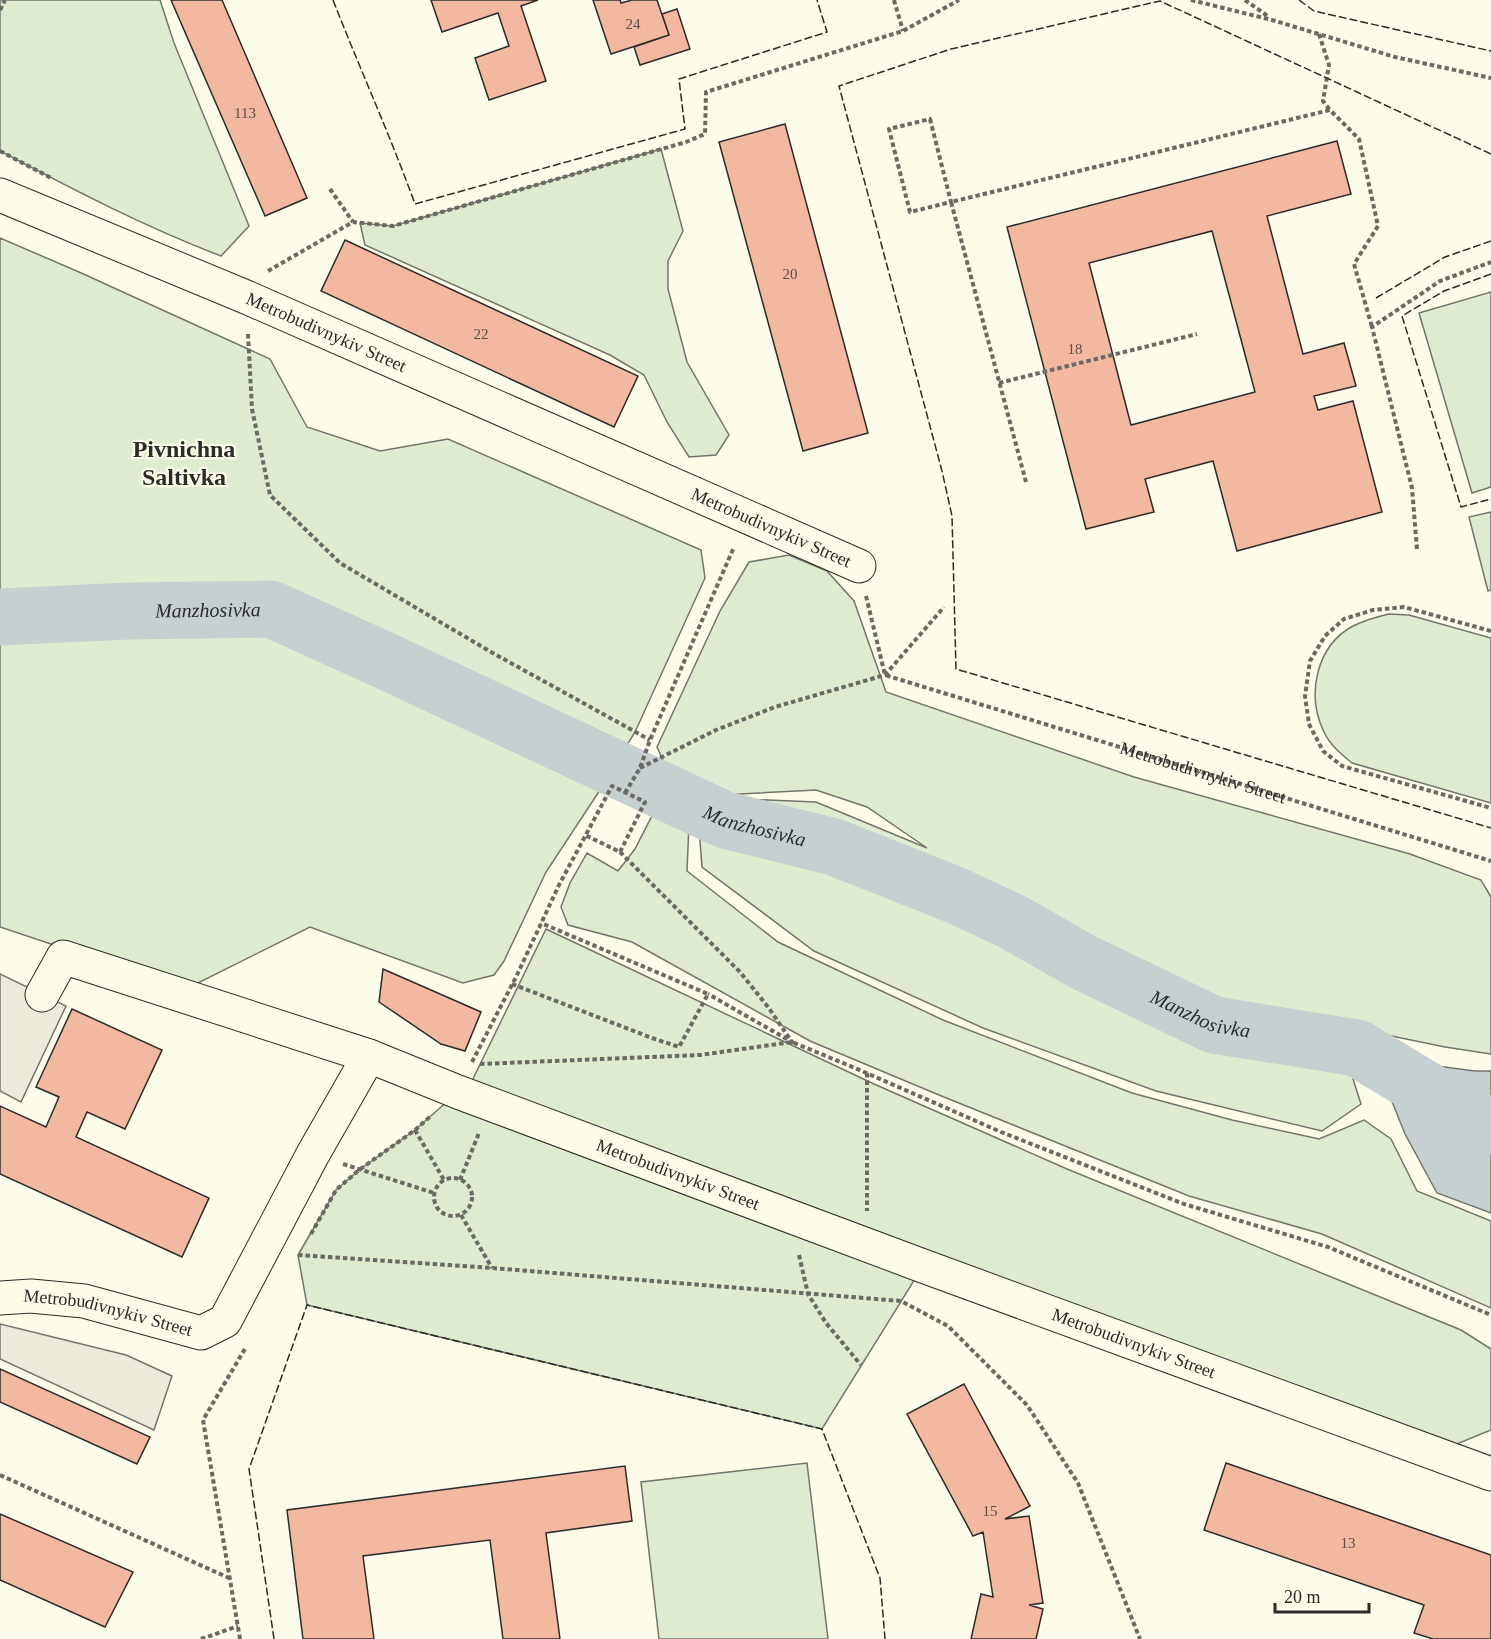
<svg xmlns="http://www.w3.org/2000/svg" width="1491" height="1639" font-family="Georgia,serif">
  <style>
    .green { fill: #deebd1; stroke: #74746e; stroke-width: 1.5 }
    .parking { fill: #eceadb; stroke: #74746e; stroke-width: 1.5 }
    .water { fill: #c7d0d0; stroke: #74746e; stroke-width: 1.5 }
    .lines { fill: none; stroke-linecap: round; stroke-linejoin: round }
    .river { stroke: #c7d0d0; stroke-width: 57 }
    .building { fill: #f2b8a0; stroke: #2b2b2b; stroke-width: 1.5; fill-rule: evenodd }
    .minor-casing { stroke: #2b2b2b; stroke-width: 35 }
    .path { stroke: #6a6964; stroke-width: 4; stroke-dasharray: 4.5 3; stroke-linecap: butt }
    .minor { stroke: #fdfbea; stroke-width: 33 }
    .fence { stroke: #2b2b2b; stroke-width: 1.5; stroke-dasharray: 8 3; stroke-linecap: butt }
    .labels { text-anchor: middle; dominant-baseline: central; stroke-width: 4.5; stroke-linejoin: round; paint-order: stroke }
    .number-label { font-size: 15px; fill: #5d4e48 }
    .street-label { font-size: 18px; fill: #2b2b2b; stroke: #fdfbea }
    .water-label { font-size: 20px; font-style: italic; fill: #2b2b2b; stroke: #fdfbea }
    .district-label { font-size: 24px; font-weight: bold; fill: #2b2b2b; stroke: #fdfbea }
  </style>
  <rect width="100%" height="100%" fill="#fdfbea"/>
  <path class="green" d="M0,0H160L174,43L249,226L221,256C145,227 72,189 0,151Z
    M661,149L683,231L668,261V289L687,362L729,435L716,455L689,457L667,422L644,375L610,355L365,245L360,223L393,226Z
    M0,238L79,272L270,359L307,427L380,451L448,439L701,550L705,578L635,732L600,790L546,872L504,961L494,975L463,983L310,927L194,985L90,957L0,927Z
    M1491,292V487L1472,493L1419,313Z
    M1491,512V590L1488,591L1469,517Z
    M789,555L827,571L854,601L886,692L1134,777L1410,854L1481,880L1491,897V1054L1445,1047L1333,1024L1340,1038L1361,1104L1322,1131L1156,1091L983,1028L814,951L702,867L699,828L740,799L816,802L927,848L867,807L816,790L703,796L674,784L657,747L720,611L749,562Z
    M1389,614L1409,615L1491,638V803L1352,763C1341,754 1330,745 1324,732C1306,695 1316,646 1353,626C1365,620 1376,617 1389,614Z
    M657,806L670,811L689,824L687,871L778,942L943,1020L1132,1093L1232,1120L1319,1139L1364,1120L1391,1139L1417,1191L1491,1221V1308L1322,1234L1189,1196L939,1095L810,1041L632,942L568,925L561,907L570,883L587,853L618,871L635,849Z
    M546,929L874,1084L1067,1169L1461,1330L1491,1349V1430L1452,1446L469,1087Z
    M458,1092L923,1266L822,1429L307,1305L298,1255L336,1190L359,1170L415,1130Z
    M807,1463L828,1639H659L641,1482Z"/>
  <path class="parking" d="M0,974L66,1006L21,1102L0,1091Z
    M0,1324L126,1355L172,1376L154,1430L0,1359Z"/>
  <path class="water" d="M1357,1048L1406,1062L1475,1071H1491V1213L1437,1193L1405,1134L1387,1089Z"/>
  <g class="lines">
    <path class="river" id="s1" d="M0,617L128,611L271,609L388,662L725,820L834,847L955,895L1013,922L1083,962L1214,1025L1357,1048L1476,1120L1491,1126"/>
  </g>
  <path class="building" d="M171,0H222L307,198L265,216Z
    M431,0H538L521,6L546,81L489,100L475,58L509,46L498,13L442,32Z
    M593,0H620L621,3L632,0H657L669,35L611,54Z
    M677,9L690,49L640,65L634,47L669,35L662,14Z
    M785,124L868,433L803,451L719,142Z
    M1337,141L1351,194L1267,216L1303,354L1344,343L1356,386L1314,396L1318,410L1353,401L1382,512L1237,551L1213,461L1145,479L1154,512L1086,529L1007,227ZM1212,231L1255,392L1131,425L1089,263Z
    M345,240L638,376L614,427L321,291Z
    M383,969L481,1012L465,1051L441,1044L379,1002Z
    M72,1009L162,1050L125,1129L87,1112L76,1137L209,1198L182,1257L0,1174V1106L46,1127L59,1097L36,1087Z
    M0,1369L150,1437L137,1464L0,1402Z
    M964,1384L1030,1506L1005,1519L1029,1516L1043,1603L1029,1605L1043,1609L1036,1639H971L981,1594L993,1597L983,1532L973,1536L907,1414Z
    M1226,1463L1491,1555V1639H1433L1414,1633L1424,1605L1204,1530Z
    M625,1466L632,1521L546,1533L560,1639H503L490,1540L363,1556L374,1639H303L287,1510Z
    M0,1514L133,1572L105,1627L0,1580Z"/>
  <g class="lines">
    <defs>
      <g id="minor">
        <path id="s3" d="M0,195L246,297L859,566"/>
        <path id="s4" d="M42,995L63,957L369,1056L458,1092L923,1266L1491,1474"/>
        <path id="s5" d="M0,1298L31,1296L84,1301L201,1333L225,1321L313,1154L369,1056"/>
      </g>
    </defs>
    <use href="#minor" class="minor-casing"/>
    <g class="path">
      <path d="M894,0L903,31"/>
      <path d="M1191,0L1272,20L1395,57L1491,78"/>
      <path d="M1245,0L1269,17"/>
      <path d="M0,10L5,0"/>
      <path d="M1319,34L1329,65L1323,101L1330,110"/>
      <path d="M930,119L951,202L910,212L889,129Z"/>
      <path d="M0,151L53,179"/>
      <path d="M330,189L353,222"/>
      <path d="M268,271L353,222L393,226L686,142L705,134L706,92L903,31L959,0"/>
      <path d="M248,334L252,409L270,495L340,563L491,652L650,740"/>
      <path d="M999,383L1197,334"/>
      <path d="M1026,482L951,202L1330,110L1359,139L1378,226L1354,264L1372,327"/>
      <path d="M1417,549L1412,488L1372,327L1440,281L1491,262"/>
      <path id="s2" d="M866,596L885,675L1491,861"/>
      <path d="M1491,631L1404,607L1373,610L1344,619L1325,636L1310,661L1305,696L1309,724L1323,751L1342,766L1491,808"/>
      <path d="M640,768L716,730L775,707L885,675L944,607"/>
      <path d="M625,793L640,768L650,740L734,547"/>
      <path d="M620,852L740,972L768,1007L792,1042L708,994"/>
      <path d="M512,984L652,1038L679,1047L708,994L541,923"/>
      <path d="M472,1062L517,975L559,885L612,786L645,802L620,852L585,835"/>
      <path d="M480,1064L700,1055L792,1042L855,1068L1001,1132L1184,1204L1328,1247L1491,1315"/>
      <path d="M867,1073V1211"/>
      <path d="M415,1130L444,1180"/>
      <path d="M343,1164L434,1193"/>
      <circle cx="453" cy="1197" r="19"/>
      <path d="M460,1180L479,1133"/>
      <path d="M461,1215L492,1268"/>
      <path d="M311,1234L336,1190L359,1170L415,1130L432,1115"/>
      <path d="M298,1255L492,1268L901,1301L948,1326L1027,1405L1078,1483L1140,1639"/>
      <path d="M799,1255L808,1294L826,1323L861,1365"/>
      <path d="M0,1475L229,1578"/>
      <path d="M201,1639L238,1626"/>
      <path d="M240,1639L203,1420L246,1347"/>
    </g>
    <use href="#minor" class="minor"/>
    <path class="fence" d="M333,0C360,69 390,135 415,204L685,129L679,79L827,32L817,0
      M1299,0L1314,11L1491,51
      M1491,154L1160,1L951,49L839,86L942,471L952,516L956,669L1491,828
      M1491,274L1444,291L1402,316L1461,507L1491,499
      M1376,298L1445,257L1491,241
      M274,1639L249,1469L307,1305L822,1429L880,1578L885,1639"/>
  </g>
  <g class="labels">
    <g class="number-label">
      <text x="633" y="24">24</text>
      <text x="245" y="113">113</text>
      <text x="790" y="274">20</text>
      <text x="481" y="334">22</text>
      <text x="1075" y="349">18</text>
      <text x="990" y="1511">15</text>
      <text x="1348" y="1543">13</text>
    </g>
    <g class="street-label">
      <text stroke="none"><textPath href="#s3" startOffset="354">Metrobudivnykiv Street</textPath></text>
      <text stroke="none"><textPath href="#s3" startOffset="840">Metrobudivnykiv Street</textPath></text>
      <text stroke="none"><textPath href="#s2" startOffset="414">Metrobudivnykiv Street</textPath></text>
      <text stroke="none"><textPath href="#s4" startOffset="696">Metrobudivnykiv Street</textPath></text>
      <text stroke="none"><textPath href="#s5" startOffset="110">Metrobudivnykiv Street</textPath></text>
      <text stroke="none"><textPath href="#s4" startOffset="1182">Metrobudivnykiv Street</textPath></text>
    </g>
    <g class="water-label">
      <text stroke="none"><textPath href="#s1" startOffset="208">Manzhosivka</textPath></text>
      <text stroke="none"><textPath href="#s1" startOffset="802">Manzhosivka</textPath></text>
      <text stroke="none"><textPath href="#s1" startOffset="1288">Manzhosivka</textPath></text>
    </g>
    <g class="district-label">
      <text x="184" y="449">Pivnichna<tspan x="184" dy="28">Saltivka</tspan></text>
    </g>
  </g>
  <path d="M1275 1603v9h94v-9" fill="none" stroke="#2b2b2b" stroke-width="3"/>
  <text x="1284" y="1603" font-size="18" fill="#2b2b2b" stroke="#fdfbea" stroke-width="4.5" paint-order="stroke">20 m</text>
</svg>
